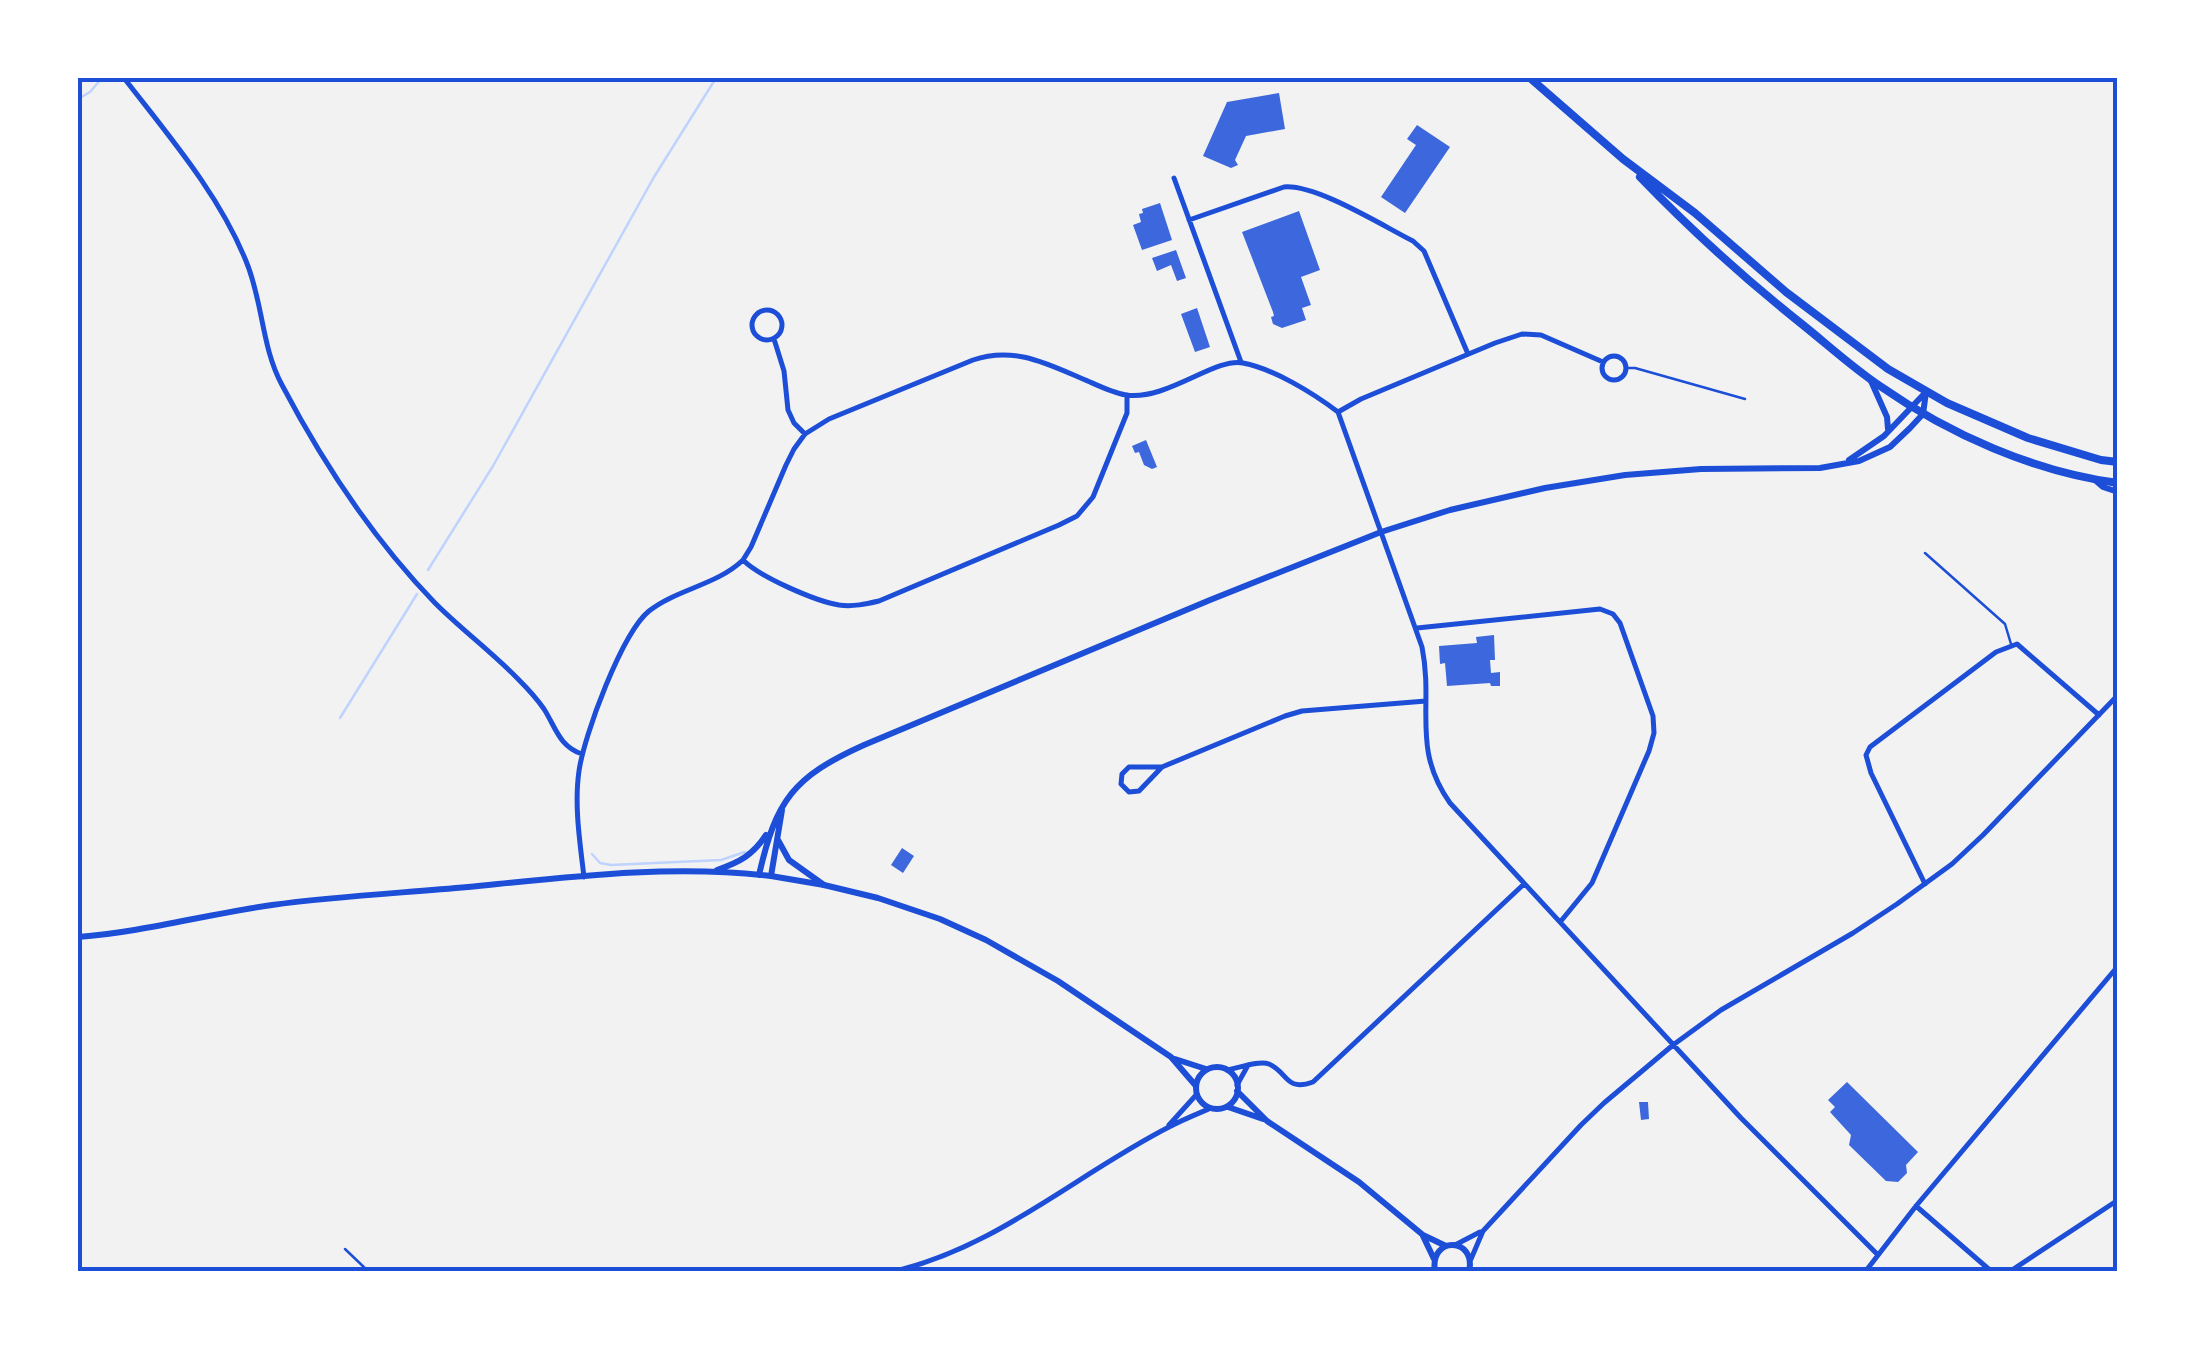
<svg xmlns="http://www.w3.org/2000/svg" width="2195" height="1349" font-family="Inter,sans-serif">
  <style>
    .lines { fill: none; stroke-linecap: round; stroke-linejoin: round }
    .stream { stroke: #bfd3fe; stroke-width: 2.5 }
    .building { fill: #3d67dc }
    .service { stroke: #1d4ed8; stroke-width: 2.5 }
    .minor { stroke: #1d4ed8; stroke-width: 5 }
    .tertiary { stroke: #1d4ed8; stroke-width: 6 }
    .secondary { stroke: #1d4ed8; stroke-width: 6 }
    .primary { stroke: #1d4ed8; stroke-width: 8 }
    .neatline { fill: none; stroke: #1d4ed8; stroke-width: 4 }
  </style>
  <rect width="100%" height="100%" fill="#f2f2f2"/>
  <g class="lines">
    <path class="stream" d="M78,99L90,92L102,78
      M428,570L493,466L654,177L716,78
      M340,718L417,594
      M592,854L600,863L611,865L721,860L745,852
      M78,1105L81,1103"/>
  </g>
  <path class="building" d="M1279,93L1285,129L1246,136L1235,160L1238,165L1231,168L1203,156L1227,102Z
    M1417,125L1450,147L1405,213L1381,197L1416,145L1407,139Z
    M1160,203L1172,240L1142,250L1133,225L1141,222L1139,214L1143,213L1142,209Z
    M1299,211L1320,270L1301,277L1311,305L1302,308L1306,320L1282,328L1273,324L1271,317L1274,316L1273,312L1242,232Z
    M1176,250L1186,278L1177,281L1171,265L1157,271L1152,258Z
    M1197,308L1210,347L1195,352L1181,314Z
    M1146,440L1157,467L1152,469L1144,465L1139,452L1135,453L1132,446Z
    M1494,635L1495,660H1490L1491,673L1500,672V686H1491L1490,683L1447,686L1445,663L1440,664L1439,646L1477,643L1476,637Z
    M902,848L914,856L903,873L891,865Z
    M1847,1082L1918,1152L1906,1165L1907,1173L1898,1182L1886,1181L1849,1145L1851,1135L1830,1112L1835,1107L1828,1100Z
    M1639,1102H1648L1649,1119L1641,1120Z"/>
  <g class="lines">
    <path class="service" d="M1626,368H1635L1745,399
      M1925,553L2005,624L2011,644
      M345,1249L369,1272"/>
    <path class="minor" d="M124,78C168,135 219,194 246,261C263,301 261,346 282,385C323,463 374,540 435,603C462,630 493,653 519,680C528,689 537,699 544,709C556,728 559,746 582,754
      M1174,178L1241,362
      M1189,220L1284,187C1316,184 1383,226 1413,241L1424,251L1468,354
      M752 325a15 15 0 1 1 30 0a15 15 0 1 1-30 0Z
      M774,339L784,371L788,410L794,423L805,434
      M1602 368a12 12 0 1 1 24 0a12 12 0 1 1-24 0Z
      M1338,412L1361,399L1495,343L1522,334L1541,335L1603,362
      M743,560C760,577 815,601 839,605C853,607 866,604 879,601L1059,525L1077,516L1093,497L1127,413V395
      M1417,628L1600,609L1613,614L1620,623L1653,716L1654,733L1649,751L1592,883L1561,921
      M1162,767H1129L1122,774L1121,784L1129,792L1139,791L1162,767L1285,716L1302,711L1426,701
      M584,877C580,843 574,805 579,771C584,735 622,633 649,611C677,589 717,585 743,560L751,547L786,465L794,449L805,434L829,419L973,360C1016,345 1051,366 1090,382C1101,387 1114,393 1126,395C1167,401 1215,357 1243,363C1274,369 1313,393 1338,412L1422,647C1434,707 1411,748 1450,803L1741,1118L1877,1254
      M1925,884L1871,773L1866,755L1870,747L1996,652L2017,644L2099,715
      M1227,1070C1239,1068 1259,1060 1269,1064C1288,1072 1285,1092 1313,1082L1524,884
      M1237,1085L1247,1067
      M1169,1125L1197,1094
      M1916,1206L1992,1272
      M1455,1245L1480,1232
      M1471,1259L1483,1231L1581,1125L1604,1103L1673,1045L1721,1010L1853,933L1897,904L1952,864L1983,835L2118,695
      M891,1272C997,1248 1075,1175 1169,1127C1182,1120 1197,1114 1211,1108
      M1865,1272L1916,1206L2118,966
      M2009,1272L2118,1200"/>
    <path class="tertiary" d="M2095,480L2103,487L2118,492
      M771,876L824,885L878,898L940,919L986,940L1058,981L1171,1057L1196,1086
      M1175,1059L1206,1069
      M1196 1088a21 21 0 1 1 42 0a21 21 0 1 1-42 0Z
      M1237,1091L1267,1121L1359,1182L1423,1235L1446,1246
      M1228,1107L1263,1119
      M1423,1236L1434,1259
      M1435,1272C1429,1235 1477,1237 1469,1272"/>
    <path class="secondary" d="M1871,381L1887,417L1888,429
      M1849,460L1884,436L1925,393
      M778,840L789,860L824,885
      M717,870C740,862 753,855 766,835
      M759,875C776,800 793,777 864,745L1210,600L1381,532L1450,510L1545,488L1625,475L1701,469L1820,468L1859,461L1890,447L1910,428L1923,414L1926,392
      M78,937C144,932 207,914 272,905C337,896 403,893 468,887C568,877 671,864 771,876L782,810"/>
    <path class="primary" d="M1530,78L1623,159L1695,213L1786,292L1888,369L1947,403L2028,438L2101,460L2118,462
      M1640,177C1691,230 1745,279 1803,325C1828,345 1853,368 1880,386C1949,434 2034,472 2118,483"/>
  </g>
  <rect width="2195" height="1349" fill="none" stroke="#ffffff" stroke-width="160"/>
  <rect x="80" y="80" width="2035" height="1189" class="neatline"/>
</svg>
